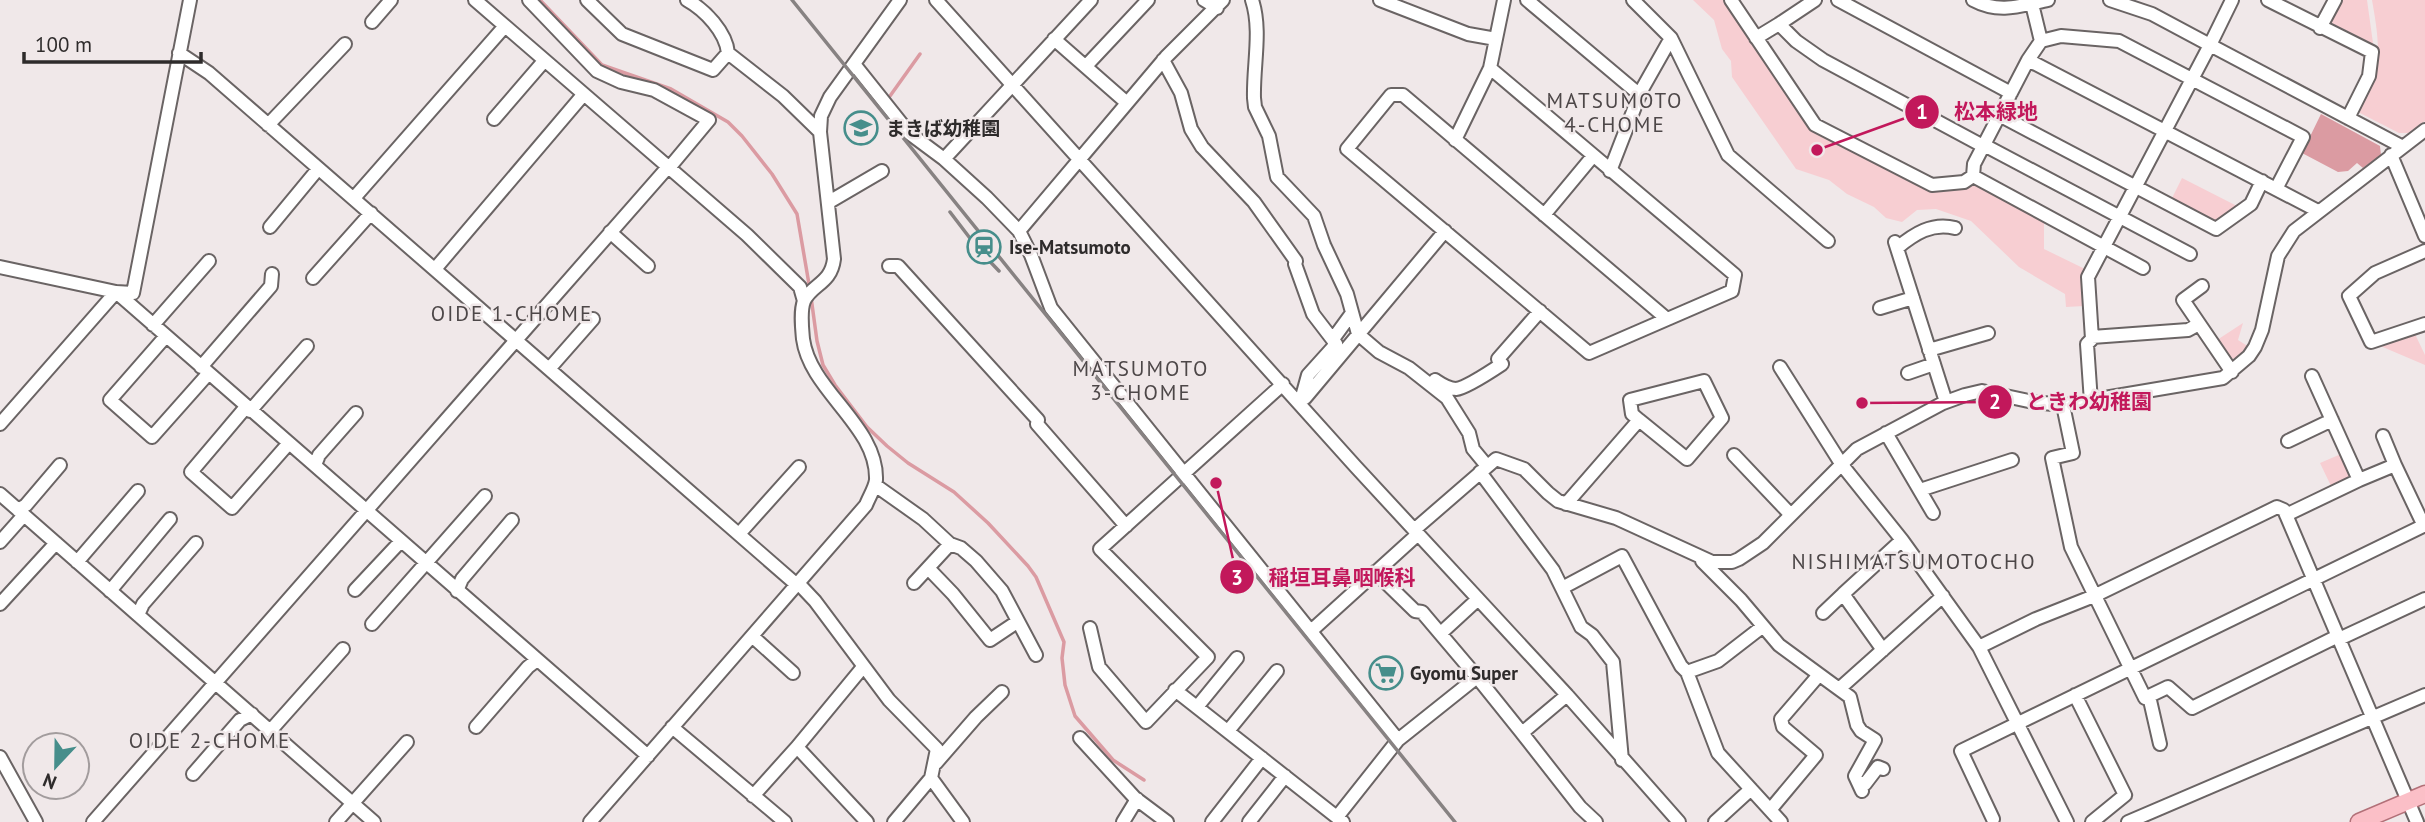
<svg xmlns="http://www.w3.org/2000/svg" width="2425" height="822" font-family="'PT Sans','Noto Sans JP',sans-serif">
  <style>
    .green { fill: #f7ced2 }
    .water { fill: #db9ba2 }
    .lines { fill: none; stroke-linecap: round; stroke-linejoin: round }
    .stream { stroke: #db9ba2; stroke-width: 3.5 }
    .minor-casing { stroke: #6a6464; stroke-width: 16 }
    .major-casing { stroke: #b27078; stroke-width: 19 }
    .minor { stroke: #fff; stroke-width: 12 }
    .major { stroke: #fbbfc7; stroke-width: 16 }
    .rail { stroke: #878282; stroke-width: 3.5 }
    .labels { text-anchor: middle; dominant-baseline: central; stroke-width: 5; stroke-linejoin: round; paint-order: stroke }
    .poi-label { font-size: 19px; font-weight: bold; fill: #2e2b2b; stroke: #f0e8e9; text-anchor: start }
    .neighbourhood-label { font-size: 21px; letter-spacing: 2px; fill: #4d4748; stroke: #f0e8e9 }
    .leader { fill: none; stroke: #c2185b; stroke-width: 2.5 }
    .callout-dot { fill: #c2185b; stroke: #f0e8e9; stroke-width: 2.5 }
    .mark-label { font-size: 21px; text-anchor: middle; font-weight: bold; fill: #fff }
    .callout-label { font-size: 21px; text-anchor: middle; font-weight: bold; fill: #c2185b; stroke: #f0e8e9; stroke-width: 5; stroke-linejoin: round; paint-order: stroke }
  </style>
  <rect width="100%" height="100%" fill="#f0e8e9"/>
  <path class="green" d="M1693,0H1723L1813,129L1937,191L1980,185L2044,219V249L2085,269L2082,275L2084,306L2066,307L2065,294L2019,267L1971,221L1936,209L1917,210L1902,222L1886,218L1874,207L1847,194L1829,180L1796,169L1732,77L1731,61L1722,49L1714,20Z
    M2341,0H2367L2373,43L2368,45L2334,28L2331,19Z
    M2372,0H2425V121L2408,133H2399L2358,112C2360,100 2370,89 2374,77C2382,53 2376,24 2372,0Z
    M2182,178L2237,206L2219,220H2213L2172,198Z
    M2243,323L2238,340L2249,347L2237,359L2228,358L2217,340Z
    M2414,332L2425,355V365L2378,345Z
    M2341,454L2350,473L2348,480L2332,488L2320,463Z"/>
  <path class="water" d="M2321,114L2380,146L2381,155L2363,168L2357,163L2348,171L2338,172L2302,153Z"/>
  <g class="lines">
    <path class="stream" d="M540,0L602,65L671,89L728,122L742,136L772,174L797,214L810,290
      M890,96L920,54
      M811,297L817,341L823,365L835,385L867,427L887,446L908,463L954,492L988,523L1028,566L1036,577L1064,642L1062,658L1065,685L1075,716L1113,760L1144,780"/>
    <defs>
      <path id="minor" d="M475,0L747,235L800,287L804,301
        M529,0L597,71L621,82L654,90L709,120L669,168
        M587,0L622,34L713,70L728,53
        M687,0C705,10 726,32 728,53L783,96L820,132
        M936,0L1356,467L1567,695L1679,822
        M1204,0L1217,8
        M1252,0C1262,30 1253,66 1254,98L1255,107L1269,136L1277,177L1314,216L1324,245L1347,294L1358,334L1379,352L1409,368L1447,398L1469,433L1473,449L1487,466
        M1380,0L1468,34L1496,39
        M1504,0L1490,68L1735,275L1732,291L1589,353L1347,149L1391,95H1403L1667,319
        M1527,0L1640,95
        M1633,0L1671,38L1728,155L1828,241
        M1731,0L1815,125L1932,185L1964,182L1973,176L2143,268
        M1815,0L1779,24L1796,41L1823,60L1983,146
        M1838,0L2011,93
        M1973,0C1999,14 2020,6 2048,0
        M2232,0L2210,45L2403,147
        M2268,0L2372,52L2369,76L2348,118
        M2032,4L2041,41
        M372,22L391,0
        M2320,28L2335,0
        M1756,38L1779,24
        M1054,39L1127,103
        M179,53L209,73L797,585
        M1163,60L1181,93L1191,129L1202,147L1254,202L1296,261L1295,264L1313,314L1336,344L1308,375L1300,404
        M2028,60L2318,211
        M854,64L909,133L944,159L987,198L1019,231L1031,255L1051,308L1398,740L1477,677L1522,733L1567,695
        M1086,66L1148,0
        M1999,115L2216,229L2251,204L2262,181
        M494,119L544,61
        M268,125L345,44
        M1455,140L1490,68
        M1984,145L2190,254
        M2391,155L2425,236
        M944,159L1091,0
        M1610,171L1641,91L1671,38
        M1973,176L1974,164L2028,60L2041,41L2061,36L2119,41L2303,137L2276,189
        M354,198L505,26
        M829,202L882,171
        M1544,215L1593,156
        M270,227L318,169
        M1019,231L1166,57L1223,0
        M610,232L648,266
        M1895,242L1946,402
        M1897,248C1914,234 1932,222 1955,228
        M2425,251L2375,273L2349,296L2371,342L2425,324
        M889,266H898L1038,420L1037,424L1126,526
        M0,267L116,292L133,293L190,0
        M435,269L583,95
        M313,278L371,213
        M2202,286L2183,300L2232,372
        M116,292L648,756
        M1880,308L1913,298
        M153,325L209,261
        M166,336L110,400L152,437L208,374
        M2092,337L2188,330L2199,324
        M1333,339L1352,313
        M1929,350L1988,333
        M1498,359L1540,311
        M201,367L271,286L272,274
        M1780,367L1842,465L1902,540L1979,647L2067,822
        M549,369L593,319
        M1908,373L1934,364
        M2312,376L2359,480L2395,465L2424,526
        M1435,380C1441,384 1448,389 1456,389C1466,388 1493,370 1502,364
        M1305,398L1445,231
        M2091,402L2087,344L2092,339L2088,277L2210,45L2152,14L2110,0
        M2063,405L2073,453L2052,458L2071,547L2145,698L2168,687L2192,708L2338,636
        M246,407L191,472L232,508L289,443
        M250,411L307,346
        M0,424L116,292
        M1886,433L1933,513
        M2383,436L2395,465
        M2288,441L2332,420
        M1734,455L1791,515
        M315,465L319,455L356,413
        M1480,472L1553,570L1581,627L1592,635L1613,662L1622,760
        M875,485L923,519L950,544L961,548L976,561L1002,591L1036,655
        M1920,490L2012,460
        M0,494L374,822
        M1566,504L1639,420L1687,459L1722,418L1704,381L1630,400L1632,414L1639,420
        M18,510L26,505L60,465
        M2286,515L2359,480
        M1414,530L1496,459L1524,469L1548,493L1558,501L1616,518L1712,562H1732L1739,559L1763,543L1857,449L1943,403L1965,395L1982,391L2033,402L2063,405L2223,378L2249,356L2255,347L2262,330L2278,256L2294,231L2425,130
        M739,534L799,467
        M0,542L24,515
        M1702,561L1741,600L1779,645L1839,689L1943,596
        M77,562L138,491
        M928,568L953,594L990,640L1017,622
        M1375,572L1415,611L1422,612L1477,677
        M798,583L815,601L889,700L937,749L931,778L963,822
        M914,583L950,544
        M1562,588L1622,556L1681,666L1687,672L1718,753L1781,822
        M355,590L401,541
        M110,591L170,519
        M457,591L462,579L512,520
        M0,604L56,543
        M1823,613L1843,594
        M138,615L143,604L196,543
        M372,624L485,496
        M1090,628L1099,667L1146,722L1208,657L1100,549L1283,384
        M1311,631L1418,534
        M1441,633L1478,599
        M752,636L793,673
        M2339,639L2425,599
        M1979,647L2036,619L2094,596L2277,507L2284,510L2417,822
        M1883,650L1843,594L1902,540
        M863,667L797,747L867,822
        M1687,672L1718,661L1762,627
        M1839,689L1850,697L1857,725L1861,731L1875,740L1855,776L1862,791
        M1175,690L1343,822
        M2075,695L2125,795L2092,822
        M2149,696L2160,744
        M1197,707L1237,658
        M476,727L528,667L537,660
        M672,727L785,822
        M271,730L343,649
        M1228,731L1277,671
        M1522,733L1580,807L1596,822
        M1080,738L1135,798L1167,822
        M0,757L36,822
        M936,763L976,717L1002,692
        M193,774L240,720L252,714
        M1860,785L1865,784L1878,767L1883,769
        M753,796L797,747
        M1770,810L1816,755L1783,727L1781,719L1818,676
        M1337,817L1398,740
        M1993,819L1961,751L2425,525
        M93,822L668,167
        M336,822L407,742
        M590,822L866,505C869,497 875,488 876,480C878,426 810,391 803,339C802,328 800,311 804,301C812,284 831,284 834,259L820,132L821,116L830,97L900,0
        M894,822L931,778
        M1123,822L1137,799
        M1212,822L1262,758
        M1249,822L1285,776
        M1715,822L1751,789
        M2128,822L2425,695"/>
      <path id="major" d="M2359,822L2425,794"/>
    </defs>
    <use href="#minor" class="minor-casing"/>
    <use href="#major" class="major-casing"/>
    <use href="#minor" class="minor"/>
    <use href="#major" class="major"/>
    <path class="rail" d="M792,0L1455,822
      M950,212L979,250L999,271"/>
  </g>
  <defs>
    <symbol id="school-ring" viewBox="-11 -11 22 22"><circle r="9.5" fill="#f0e8e9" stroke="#468e8b" stroke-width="1.5"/><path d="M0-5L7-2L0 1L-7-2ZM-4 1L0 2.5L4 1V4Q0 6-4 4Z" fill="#468e8b"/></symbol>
    <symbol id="station-ring" viewBox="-11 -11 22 22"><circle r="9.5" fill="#f0e8e9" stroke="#468e8b" stroke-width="1.5"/><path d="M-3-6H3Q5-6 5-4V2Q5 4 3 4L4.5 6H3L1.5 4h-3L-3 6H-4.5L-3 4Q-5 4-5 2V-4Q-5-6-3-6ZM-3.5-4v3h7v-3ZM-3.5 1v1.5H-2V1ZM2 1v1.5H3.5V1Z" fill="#468e8b"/></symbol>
    <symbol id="supermarket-ring" viewBox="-11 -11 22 22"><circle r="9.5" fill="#f0e8e9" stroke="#468e8b" stroke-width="1.5"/><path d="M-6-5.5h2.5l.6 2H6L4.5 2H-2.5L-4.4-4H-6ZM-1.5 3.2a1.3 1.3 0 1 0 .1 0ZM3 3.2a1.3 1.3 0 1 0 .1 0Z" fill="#468e8b"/></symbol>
  </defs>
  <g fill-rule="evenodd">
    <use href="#school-ring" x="842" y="109" width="38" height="38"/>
    <use href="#station-ring" x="965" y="228" width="38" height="38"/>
    <use href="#supermarket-ring" x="1367" y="654" width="38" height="38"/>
  </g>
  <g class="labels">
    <g class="poi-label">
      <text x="886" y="128">まきば幼稚園</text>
      <text x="1009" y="247">Ise-Matsumoto</text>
      <text x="1410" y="673">Gyomu Super</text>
    </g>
    <g class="neighbourhood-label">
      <text x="1615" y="100">MATSUMOTO<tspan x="1615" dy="24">4-CHOME</tspan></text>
      <text x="512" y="313">OIDE 1-CHOME</text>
      <text x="1141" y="368">MATSUMOTO<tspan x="1141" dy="24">3-CHOME</tspan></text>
      <text x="1914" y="561">NISHIMATSUMOTOCHO</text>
      <text x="210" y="740">OIDE 2-CHOME</text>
    </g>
  </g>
  <path class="leader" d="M1817 150L1922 112M1862 403L1995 402M1216 483L1237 577"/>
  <g class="callout-dot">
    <circle cx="1817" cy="150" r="7"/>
    <circle cx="1862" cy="403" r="7"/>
    <circle cx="1216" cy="483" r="7"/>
    <circle cx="1922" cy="112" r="18"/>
    <circle cx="1995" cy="402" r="18"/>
    <circle cx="1237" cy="577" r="18"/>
  </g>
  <g class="mark-label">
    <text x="1922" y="119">1</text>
    <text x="1995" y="409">2</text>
    <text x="1237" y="585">3</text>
  </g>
  <g class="callout-label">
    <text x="1996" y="119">松本緑地</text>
    <text x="2089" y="409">ときわ幼稚園</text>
    <text x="1342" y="585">稲垣耳鼻咽喉科</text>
  </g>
  <g transform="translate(56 766) rotate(202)"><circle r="33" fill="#f0e8e9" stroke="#a29c9d" stroke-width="2"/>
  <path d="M0-5L12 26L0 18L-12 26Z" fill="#468e8b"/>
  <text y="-10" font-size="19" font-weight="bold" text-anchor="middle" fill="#2e2b2b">N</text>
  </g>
  <path d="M24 52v10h177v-10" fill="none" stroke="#2e2b2b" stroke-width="3.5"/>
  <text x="35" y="52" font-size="21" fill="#2e2b2b" stroke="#f0e8e9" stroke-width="5" paint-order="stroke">100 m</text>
</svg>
